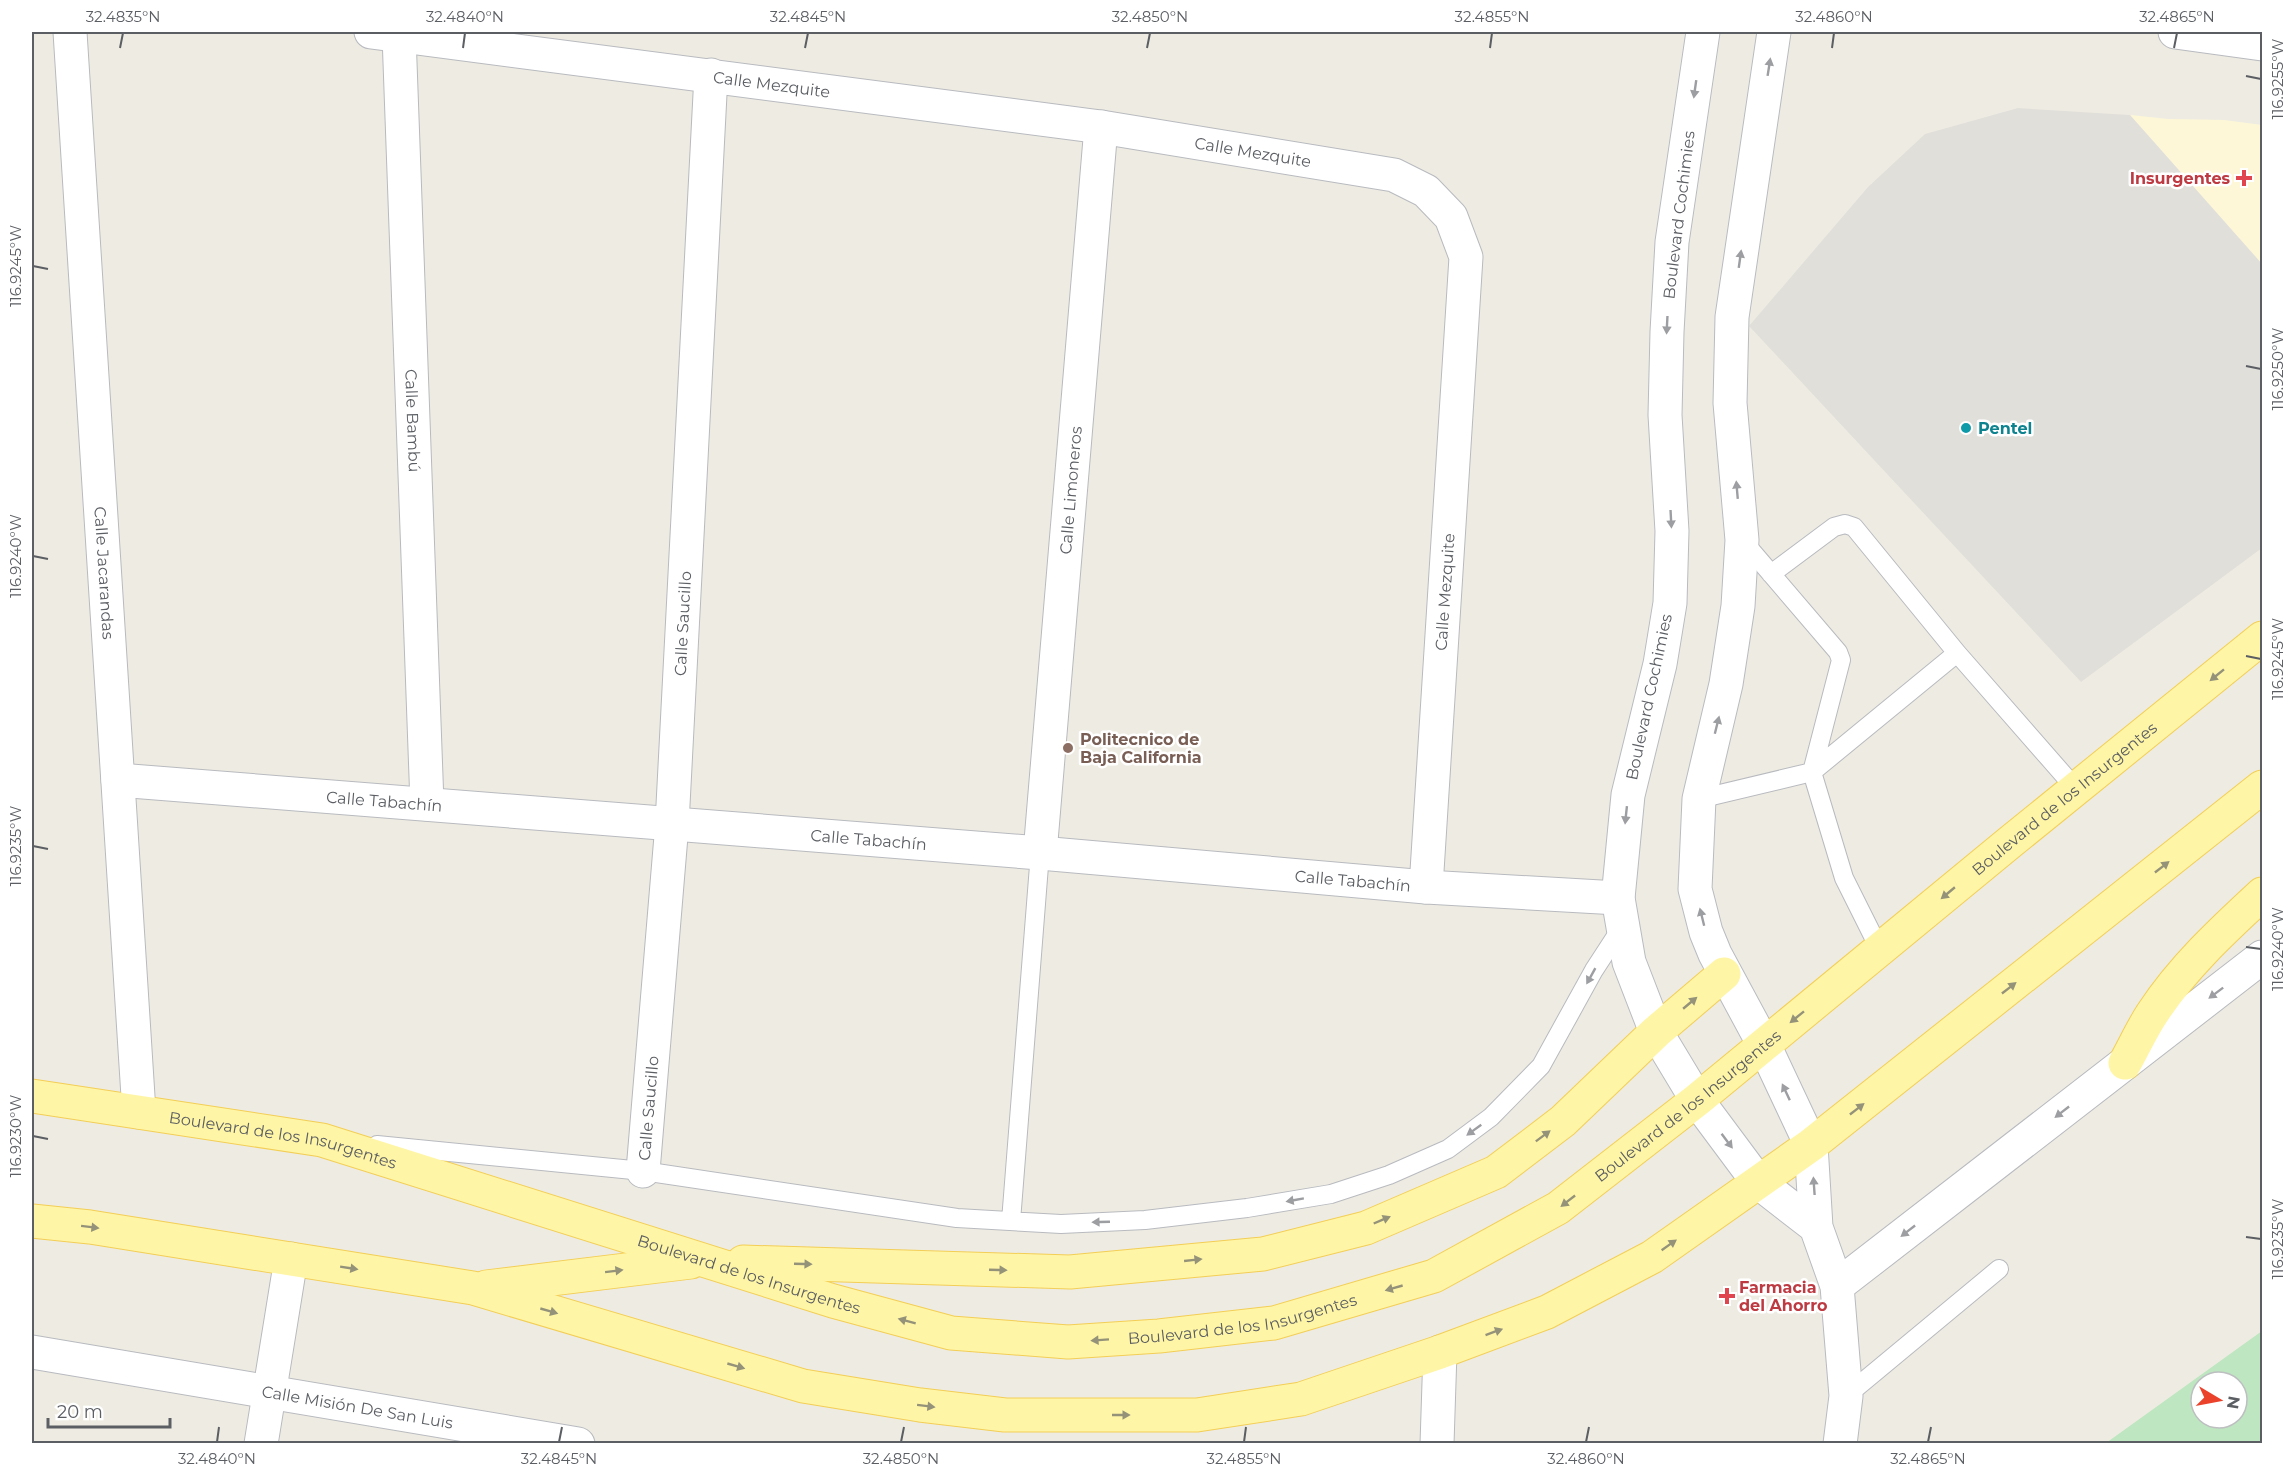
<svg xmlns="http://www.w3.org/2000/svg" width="2294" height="1475" font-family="Montserrat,sans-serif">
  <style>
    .commercial { fill: #fef7d7 }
    .industrial { fill: #e1dfda }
    .green { fill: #bee6c0; fill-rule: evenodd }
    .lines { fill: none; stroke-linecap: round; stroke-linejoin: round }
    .service-casing { stroke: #b8babf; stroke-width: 20 }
    .minor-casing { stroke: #b8babf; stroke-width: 35 }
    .tertiary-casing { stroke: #b8babf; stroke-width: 35 }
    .secondary-casing { stroke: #b8bbc1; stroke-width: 35 }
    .primary-casing { stroke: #f3ce56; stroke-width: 35 }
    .service { stroke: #fff; stroke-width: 18 }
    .minor { stroke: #fff; stroke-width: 33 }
    .tertiary { stroke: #fff; stroke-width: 33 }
    .secondary { stroke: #fff; stroke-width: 33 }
    .primary { stroke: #fff5a6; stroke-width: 33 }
    .oneway { fill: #9d9ea1 }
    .oneway2 { fill: #94937a }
    .ticks { fill: none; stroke: #5b5e63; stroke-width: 2 }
    .health-dot { fill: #e0444e; stroke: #fff; stroke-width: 2 }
    .culture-dot { fill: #0f9aa8; stroke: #fff; stroke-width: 2 }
    .education-dot { fill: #8d6e63; stroke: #fff; stroke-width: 2 }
    .labels { text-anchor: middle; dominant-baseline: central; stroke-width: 5; stroke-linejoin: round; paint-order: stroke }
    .street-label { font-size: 16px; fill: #5b5e63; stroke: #fff }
    .health-label { font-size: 16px; font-weight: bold; fill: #be3a42; stroke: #fff; text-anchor: end }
    .culture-label { font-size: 16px; font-weight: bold; fill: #0d838f; stroke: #fff; text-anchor: start }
    .education-label { font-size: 16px; font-weight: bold; fill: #785e54; stroke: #fff; text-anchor: start }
    .neatline { fill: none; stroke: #5b5e63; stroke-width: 2 }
    .ticks-label { font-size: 15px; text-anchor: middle; fill: #5b5e63 }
  </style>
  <rect width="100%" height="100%" fill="#eeece2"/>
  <path class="commercial" d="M2130,115L2168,119L2224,120L2262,125V264Z"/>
  <path class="industrial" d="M2018,108L2130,115L2262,264V548L2081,682L1749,326L1868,187L1925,134Z"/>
  <path class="green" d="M2262,1331V1443H2106ZM2201,1382H2237V1418H2201Z"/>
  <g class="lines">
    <defs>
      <path id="service" d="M1743,541L1838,652L1841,660L1812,772L1844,878L1880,950
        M1771,574L1834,527L1845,524L1854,527L1957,653
        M1699,799L1812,772L1957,653L2076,789
        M377,1145L643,1171L957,1218L1061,1224L1145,1220L1247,1208L1331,1194L1389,1175L1448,1149L1491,1117L1541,1066L1594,970L1622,927
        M1011,1221L1040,853
        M1846,1396L1999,1269"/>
      <g id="minor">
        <path id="s1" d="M70,32L139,1112"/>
        <path id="s2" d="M371,32L1101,127L1394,175L1426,191L1451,217L1466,257L1426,887"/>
        <path id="s3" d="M399,35L427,804"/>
        <path id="s4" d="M118,780L1040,853L1426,887L1618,898"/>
        <path id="s5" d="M1040,853L1101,127"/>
        <path id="s6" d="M643,1171L672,824L711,75"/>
        <path d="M1837,1286L2262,957"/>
        <path id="s7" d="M32,1352L578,1444"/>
        <path d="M261,1444L291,1259"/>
        <path d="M1437,1444L1440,1352"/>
      </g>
      <path id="tertiary" d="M2175,32L2262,44"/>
      <path id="secondary" d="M1703,32L1672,242L1667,332L1665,415L1672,531L1670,603L1660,664L1628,795L1618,898L1629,962L1656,1032L1697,1100L1758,1182L1816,1227
        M1774,32L1732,317L1730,403L1742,540L1738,606L1726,684L1699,799L1695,889L1706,932L1715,954L1764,1045L1811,1145L1816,1227L1837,1286L1846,1396L1840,1444"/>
      <g id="primary">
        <path d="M2125,1063C2134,1047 2142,1029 2152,1014C2182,968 2222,931 2262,894"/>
        <path id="s8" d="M32,1096L322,1140L833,1301L951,1333L1068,1342L1159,1336L1274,1323L1434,1276L1558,1208L1697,1100L2009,843L2262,638"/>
        <path d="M32,1221L90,1227L473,1288L803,1386L920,1405L1005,1415H1197L1301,1399L1440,1352L1547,1312L1652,1257L1811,1145L2262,787"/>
        <path d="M743,1262L1070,1272L1263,1254L1366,1228L1496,1172L1563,1121L1656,1032L1724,974"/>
        <path d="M486,1287L691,1262"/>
      </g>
    </defs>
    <use href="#service" class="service-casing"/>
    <use href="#minor" class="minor-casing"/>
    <use href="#tertiary" class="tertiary-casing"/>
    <use href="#secondary" class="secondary-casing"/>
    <use href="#primary" class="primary-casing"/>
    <use href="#service" class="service"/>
    <use href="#minor" class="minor"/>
    <use href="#tertiary" class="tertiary"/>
    <use href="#secondary" class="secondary"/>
    <use href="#primary" class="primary"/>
  </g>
  <defs><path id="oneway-solid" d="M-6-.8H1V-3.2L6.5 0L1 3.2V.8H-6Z" transform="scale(1.5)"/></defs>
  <g class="oneway">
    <use href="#oneway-solid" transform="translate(1769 67) rotate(-81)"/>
    <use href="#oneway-solid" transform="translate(1695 89) rotate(98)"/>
    <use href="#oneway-solid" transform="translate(1740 259) rotate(-82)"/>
    <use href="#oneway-solid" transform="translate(1667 325) rotate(93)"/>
    <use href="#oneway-solid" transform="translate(1737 490) rotate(-95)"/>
    <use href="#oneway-solid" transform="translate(1671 519) rotate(87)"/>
    <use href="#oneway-solid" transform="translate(1717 725) rotate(-76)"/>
    <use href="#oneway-solid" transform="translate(1626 815) rotate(96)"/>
    <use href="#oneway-solid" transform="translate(1702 917) rotate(-104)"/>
    <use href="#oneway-solid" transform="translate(1591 976) rotate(119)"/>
    <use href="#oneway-solid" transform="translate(2216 993) rotate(143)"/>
    <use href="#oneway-solid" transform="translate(1786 1092) rotate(-115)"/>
    <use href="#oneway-solid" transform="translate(2062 1112) rotate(142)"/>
    <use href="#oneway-solid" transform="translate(1474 1130) rotate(144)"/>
    <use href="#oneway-solid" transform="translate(1727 1141) rotate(53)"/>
    <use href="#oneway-solid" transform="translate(1814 1186) rotate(-94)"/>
    <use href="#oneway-solid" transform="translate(1295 1200) rotate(170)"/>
    <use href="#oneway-solid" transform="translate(1101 1222) rotate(178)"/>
    <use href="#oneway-solid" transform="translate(1908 1231) rotate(142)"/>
  </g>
  <g class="oneway2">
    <use href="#oneway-solid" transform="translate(2217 675) rotate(141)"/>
    <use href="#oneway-solid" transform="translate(2162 867) rotate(-38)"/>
    <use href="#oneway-solid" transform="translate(1948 893) rotate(140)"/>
    <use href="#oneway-solid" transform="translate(2009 988) rotate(-38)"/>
    <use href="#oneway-solid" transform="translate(1690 1003) rotate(-40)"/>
    <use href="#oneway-solid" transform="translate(1797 1017) rotate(141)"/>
    <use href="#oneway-solid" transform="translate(1857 1109) rotate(-38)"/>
    <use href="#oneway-solid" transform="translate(1543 1136) rotate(-37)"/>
    <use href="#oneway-solid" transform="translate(1568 1201) rotate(142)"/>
    <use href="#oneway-solid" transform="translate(1382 1220) rotate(-23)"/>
    <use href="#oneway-solid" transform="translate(90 1227) rotate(7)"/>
    <use href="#oneway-solid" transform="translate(1669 1245) rotate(-35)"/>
    <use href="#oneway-solid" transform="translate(1193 1260) rotate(-6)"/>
    <use href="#oneway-solid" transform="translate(803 1264) rotate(2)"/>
    <use href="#oneway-solid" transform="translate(349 1268) rotate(9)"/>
    <use href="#oneway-solid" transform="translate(998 1270) rotate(2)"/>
    <use href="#oneway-solid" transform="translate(614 1271) rotate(-7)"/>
    <use href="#oneway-solid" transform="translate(1394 1288) rotate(164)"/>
    <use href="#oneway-solid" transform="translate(549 1311) rotate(16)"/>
    <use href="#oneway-solid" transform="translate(907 1321) rotate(-165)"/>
    <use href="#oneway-solid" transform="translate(1494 1332) rotate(-20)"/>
    <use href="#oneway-solid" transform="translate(1100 1340) rotate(176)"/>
    <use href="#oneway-solid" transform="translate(736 1366) rotate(16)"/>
    <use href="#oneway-solid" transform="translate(926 1406) rotate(7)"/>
    <use href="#oneway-solid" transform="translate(1121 1415)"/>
  </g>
  <path class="ticks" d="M120,48L123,33M463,48L465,33M805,48L808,33M1147,48L1150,33M1490,48L1492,33M1832,48L1834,33M2174,48L2177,33M2246,76L2261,79M33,266L48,269M2246,366L2261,369M33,556L48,559M2246,656L2261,659M33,846L48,849M2246,947L2261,949M33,1136L48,1139M2246,1237L2261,1239M217,1442L219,1427M559,1442L562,1427M901,1442L904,1427M1244,1442L1246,1427M1586,1442L1589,1427M1928,1442L1931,1427"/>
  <g class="health-dot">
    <path d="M2241 169h6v6h6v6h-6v6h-6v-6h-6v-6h6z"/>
    <path d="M1724 1287h6v6h6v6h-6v6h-6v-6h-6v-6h6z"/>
  </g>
  <circle class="culture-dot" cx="1966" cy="428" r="6"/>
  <circle class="education-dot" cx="1068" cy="748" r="6"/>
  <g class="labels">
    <g class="street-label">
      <text stroke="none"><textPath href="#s2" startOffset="404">Calle Mezquite</textPath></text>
      <text stroke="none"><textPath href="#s2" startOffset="890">Calle Mezquite</textPath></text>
      <text transform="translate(1679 215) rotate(-83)">Boulevard Cochimies</text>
      <text stroke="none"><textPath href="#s3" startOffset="386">Calle Bambú</textPath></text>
      <text stroke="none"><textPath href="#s5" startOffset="364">Calle Limoneros</textPath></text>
      <text stroke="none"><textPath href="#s1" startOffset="542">Calle Jacarandas</textPath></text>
      <text transform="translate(1445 592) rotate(-86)">Calle Mezquite</text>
      <text stroke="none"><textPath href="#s6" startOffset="549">Calle Saucillo</textPath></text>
      <text transform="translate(1649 697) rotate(-78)">Boulevard Cochimies</text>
      <text stroke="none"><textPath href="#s8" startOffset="2235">Boulevard de los Insurgentes</textPath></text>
      <text stroke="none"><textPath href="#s4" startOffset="267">Calle Tabachín</textPath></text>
      <text stroke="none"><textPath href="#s4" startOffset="753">Calle Tabachín</textPath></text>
      <text stroke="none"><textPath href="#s4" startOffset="1239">Calle Tabachín</textPath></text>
      <text stroke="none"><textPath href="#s8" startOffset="1749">Boulevard de los Insurgentes</textPath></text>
      <text stroke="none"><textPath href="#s6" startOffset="63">Calle Saucillo</textPath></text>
      <text stroke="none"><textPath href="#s8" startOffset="255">Boulevard de los Insurgentes</textPath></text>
      <text stroke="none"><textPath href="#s8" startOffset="741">Boulevard de los Insurgentes</textPath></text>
      <text stroke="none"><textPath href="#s8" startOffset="1245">Boulevard de los Insurgentes</textPath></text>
      <text stroke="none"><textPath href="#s7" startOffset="330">Calle Misión De San Luis</textPath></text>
    </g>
    <g class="health-label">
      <text x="2230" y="178">Insurgentes</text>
      <text x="1739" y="1287" text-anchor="start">Farmacia<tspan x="1739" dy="18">del Ahorro</tspan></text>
    </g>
    <g class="culture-label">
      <text x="1978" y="428">Pentel</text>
    </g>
    <g class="education-label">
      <text x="1080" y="739">Politecnico de<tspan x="1080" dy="18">Baja California</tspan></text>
    </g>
  </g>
  <rect width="2294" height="1475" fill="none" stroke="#ffffff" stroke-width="66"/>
  <g transform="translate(2219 1400) rotate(100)"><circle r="28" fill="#ffffff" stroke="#bdbfc1" stroke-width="1.5"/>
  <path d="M0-4.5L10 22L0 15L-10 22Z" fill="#eb422b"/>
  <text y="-9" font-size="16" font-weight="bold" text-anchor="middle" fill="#5b5e63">N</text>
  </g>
  <path d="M48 1418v9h122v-9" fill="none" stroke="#5b5e63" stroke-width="3"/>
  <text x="57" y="1418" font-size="18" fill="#5b5e63" stroke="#ffffff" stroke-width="4.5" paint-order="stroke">20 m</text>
  <rect x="33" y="33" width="2228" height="1409" class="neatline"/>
  <g class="ticks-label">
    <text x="123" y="22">32.4835°N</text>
    <text x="465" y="22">32.4840°N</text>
    <text x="808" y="22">32.4845°N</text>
    <text x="1150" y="22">32.4850°N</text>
    <text x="1492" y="22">32.4855°N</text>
    <text x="1834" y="22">32.4860°N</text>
    <text x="2177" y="22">32.4865°N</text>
    <text transform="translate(2278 79) rotate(-90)" y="5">116.9255°W</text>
    <text transform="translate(16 266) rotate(-90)" y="5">116.9245°W</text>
    <text transform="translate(2278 369) rotate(-90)" y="5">116.9250°W</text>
    <text transform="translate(16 556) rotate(-90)" y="5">116.9240°W</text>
    <text transform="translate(2278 659) rotate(-90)" y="5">116.9245°W</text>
    <text transform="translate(16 846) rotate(-90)" y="5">116.9235°W</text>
    <text transform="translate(2278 949) rotate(-90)" y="5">116.9240°W</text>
    <text transform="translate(16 1136) rotate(-90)" y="5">116.9230°W</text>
    <text transform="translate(2278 1239) rotate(-90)" y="5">116.9235°W</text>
    <text x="217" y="1464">32.4840°N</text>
    <text x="559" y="1464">32.4845°N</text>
    <text x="901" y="1464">32.4850°N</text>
    <text x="1244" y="1464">32.4855°N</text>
    <text x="1586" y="1464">32.4860°N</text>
    <text x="1928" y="1464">32.4865°N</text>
  </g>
</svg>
